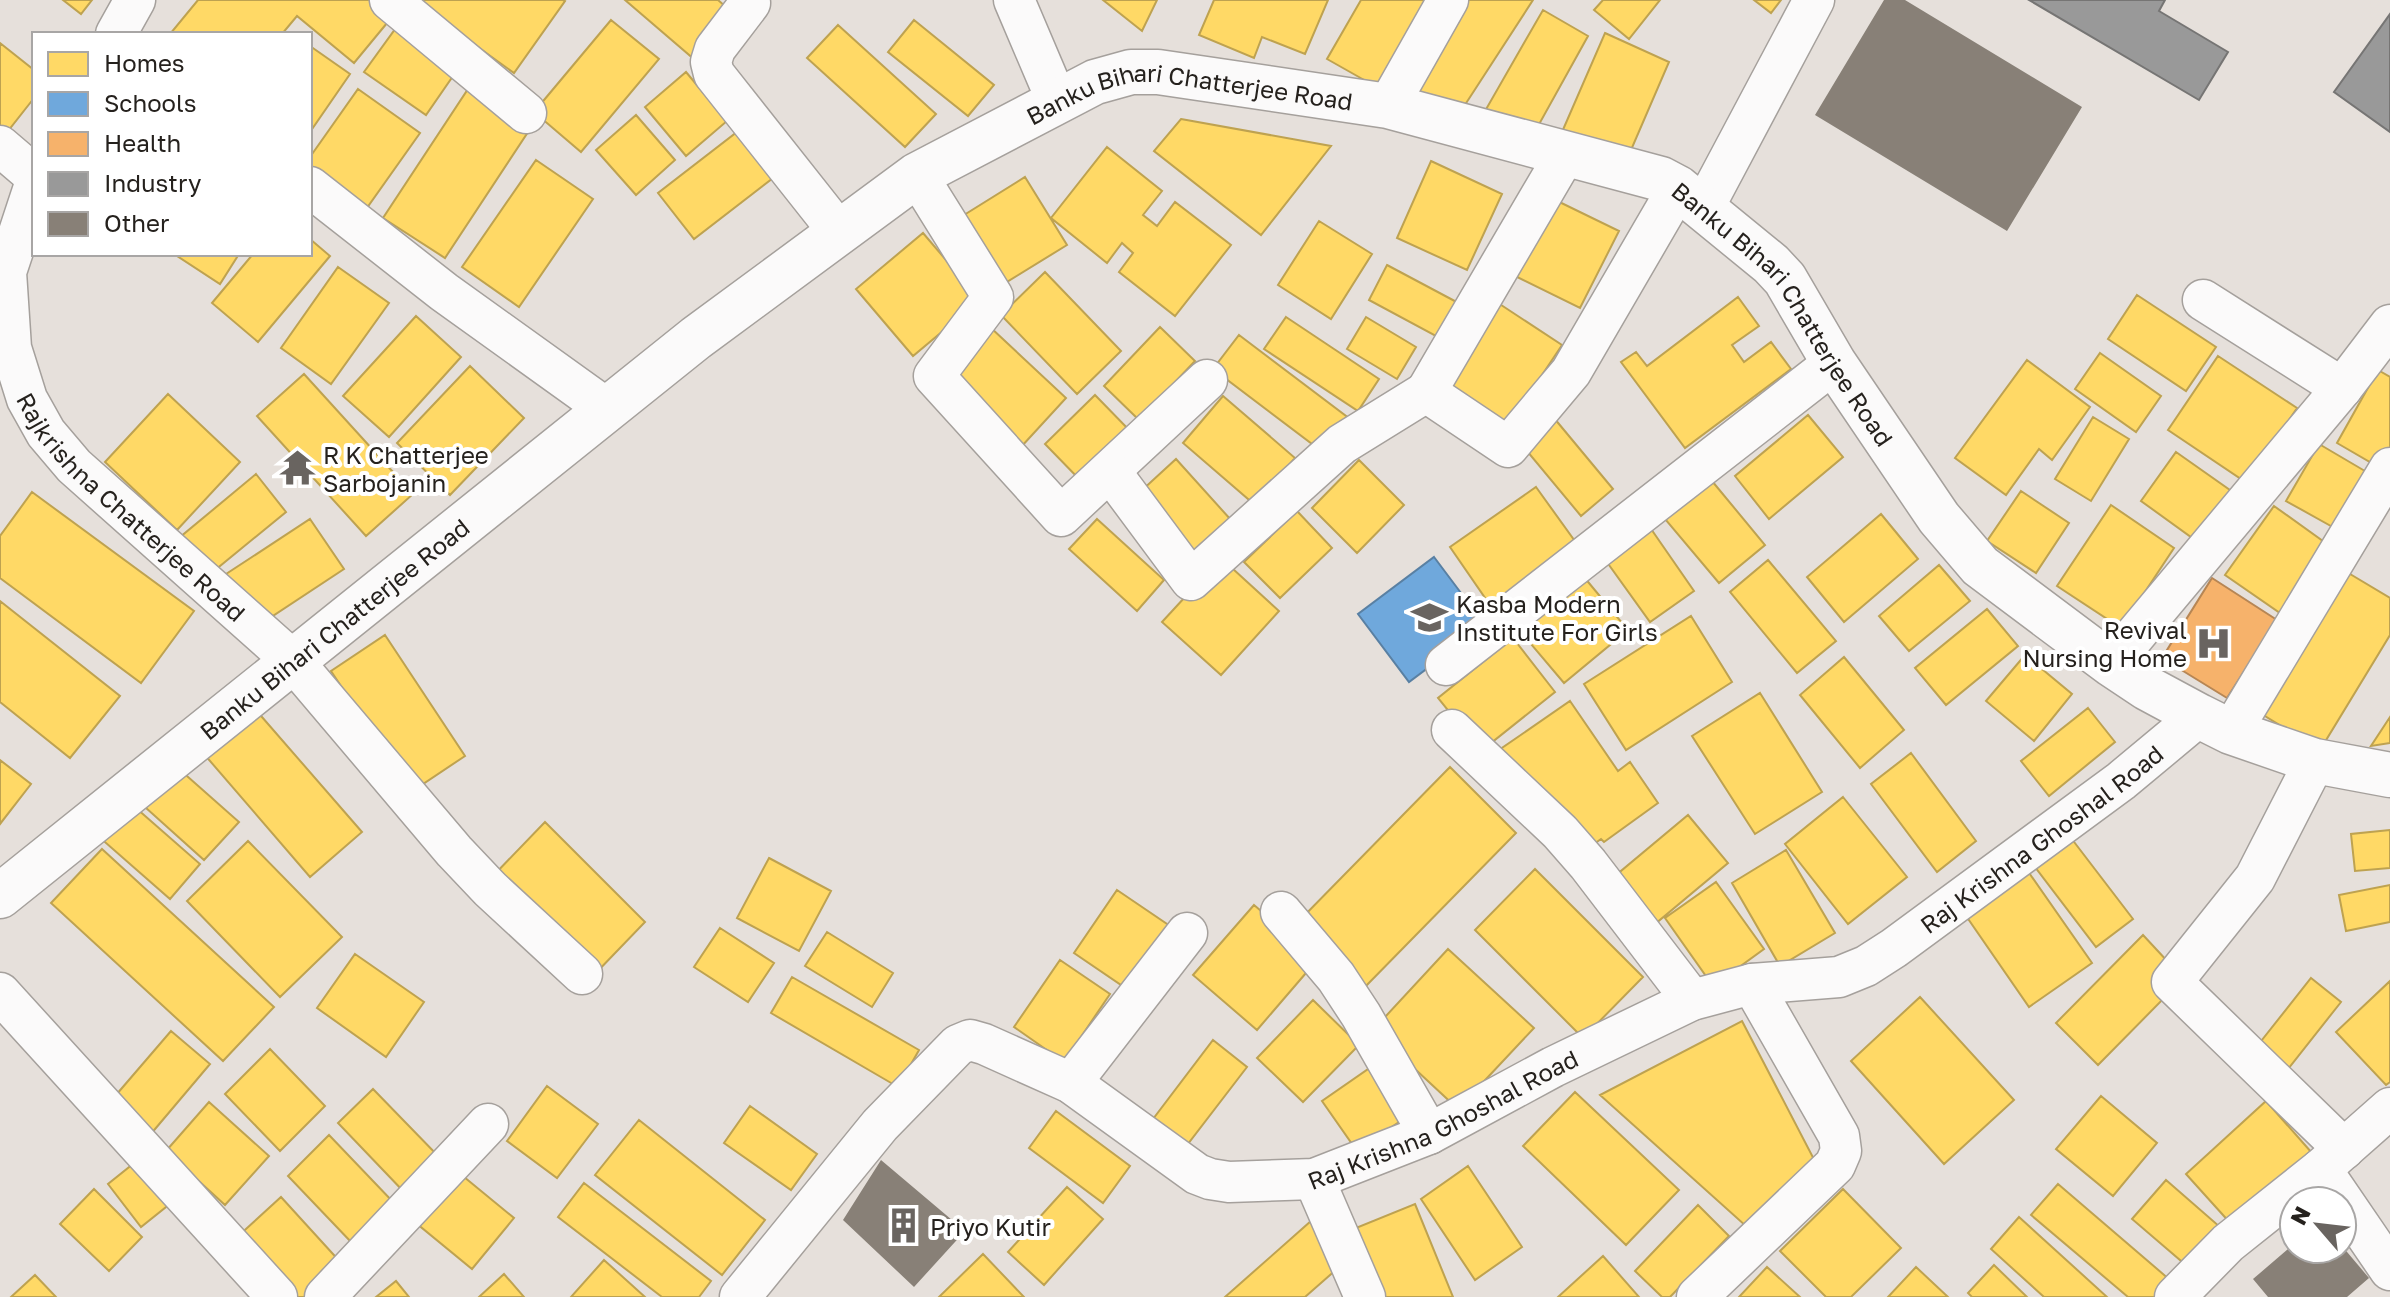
<svg xmlns="http://www.w3.org/2000/svg" width="2390" height="1297" font-family="'Golos Text',sans-serif">
  <style>
    .homes { fill: #ffd966; stroke: #bea250; stroke-width: 2 }
    .schools { fill: #6fa8dc; stroke: #5980a3; stroke-width: 2 }
    .health { fill: #f6b26b; stroke: #b78654; stroke-width: 2 }
    .industry { fill: #999; stroke: #767574; stroke-width: 2 }
    .building { fill: #888077 }
    .lines { fill: none; stroke-linecap: round; stroke-linejoin: round }
    .street-casing { stroke: #a5a09c; stroke-width: 43 }
    .secondary-casing { stroke: #a5a09c; stroke-width: 47 }
    .street { stroke: #fbfafa; stroke-width: 40 }
    .secondary { stroke: #fbfafa; stroke-width: 44 }
    .labels { text-anchor: middle; dominant-baseline: central; stroke-width: 8; stroke-linejoin: round; paint-order: stroke }
    .street-label { font-size: 24px; fill: #25211d; stroke: #fff }
    .poi-label { font-size: 24px; fill: #25211d; stroke: #fff; text-anchor: start }
  </style>
  <rect width="100%" height="100%" fill="#e6e0db"/>
  <path class="homes" d="M63,0H92L81,14Z
    M198,0H372L392,17L354,63L297,16L282,34H170Z
    M413,0H563L565,1L514,73Z
    M625,0H718L733,13L695,60Z
    M1103,0H1157L1142,31Z
    M1214,0H1328L1305,54L1262,37L1254,58L1199,35Z
    M1361,0H1442L1389,94L1327,59Z
    M1464,0H1533L1461,111L1406,100Z
    M1603,0H1660L1629,39L1594,10Z
    M1754,0H1781L1771,13Z
    M1543,10L1588,36L1532,137L1485,111Z
    M611,20L659,59L581,152L534,112Z
    M914,20L994,85L968,116L888,52Z
    M401,21L462,63L426,115L364,72Z
    M838,25L936,114L905,147L807,58Z
    M1605,33L1669,62L1628,157L1562,132Z
    M0,43L34,70V98L4,136L0,133Z
    M310,46L350,74L310,132Z
    M686,72L727,121L686,156L645,107Z
    M470,86L532,126L445,258L383,218Z
    M358,89L420,133L364,212L310,174V157Z
    M636,115L675,160L636,195L596,150Z
    M1181,119L1331,146L1261,235L1154,151Z
    M737,132L773,178L694,239L658,193Z
    M1107,147L1162,191L1143,215L1157,226L1175,202L1231,245L1175,316L1119,272L1133,253L1122,243L1107,263L1051,218Z
    M536,160L593,199L519,307L462,267Z
    M1431,161L1502,194L1467,270L1397,238Z
    M1025,177L1067,245L997,288L956,220Z
    M1545,195L1619,231L1580,308L1507,272Z
    M1319,221L1372,254L1331,319L1278,285Z
    M923,233L980,300L913,356L856,289Z
    M310,239L330,256L258,342L212,303L253,254H310Z
    M174,254H239L220,284Z
    M1387,265L1466,307L1447,342L1369,300Z
    M338,267L389,303L331,384L281,348Z
    M1045,272L1121,351L1077,394L1001,315Z
    M2137,295L2216,347L2186,391L2108,339Z
    M1489,297L1562,345L1506,429L1433,381Z
    M1738,297L1759,326L1732,345L1744,362L1771,342L1791,369L1685,448L1621,362L1636,352L1647,366Z
    M416,316L461,357L389,437L343,396Z
    M1286,317L1379,379L1358,411L1264,349Z
    M1366,317L1416,347L1397,379L1347,349Z
    M990,327L1066,398L1021,447L944,376Z
    M1160,327L1195,361L1139,420L1104,386Z
    M1239,335L1350,419L1324,453L1213,369Z
    M2100,353L2161,396L2136,432L2075,389Z
    M2218,356L2297,408L2247,483L2168,430Z
    M2027,360L2090,407L2052,460L2039,449L2006,495L1955,458Z
    M470,366L524,418L450,495L397,443Z
    M2378,370L2390,377V454L2382,469L2337,443Z
    M304,374L413,494L366,536L257,416Z
    M168,394L240,462L177,530L105,462Z
    M1095,395L1134,435L1084,484L1045,444Z
    M1223,396L1295,458L1255,505L1183,443Z
    M1808,415L1843,457L1769,519L1735,476Z
    M2093,417L2129,439L2091,501L2055,479Z
    M1554,418L1613,489L1581,516L1522,445Z
    M2319,444L2370,474L2338,530L2286,501Z
    M2176,452L2237,495L2202,545L2141,501Z
    M1176,459L1231,520L1195,552L1140,492Z
    M1359,460L1404,505L1357,553L1312,508Z
    M256,474L286,512L209,575L179,538Z
    M1712,481L1765,545L1719,583L1665,519Z
    M1536,487L1577,544L1490,605L1450,547Z
    M2021,491L2069,523L2036,573L1987,541Z
    M32,492L194,611L141,683L0,578V536Z
    M2111,505L2174,548L2121,628L2057,586Z
    M2274,506L2327,544L2280,613L2225,575Z
    M1297,511L1332,548L1280,598L1244,562Z
    M1881,514L1918,559L1844,622L1807,577Z
    M310,519L344,569L256,627L223,576Z
    M1097,519L1164,580L1137,611L1069,549Z
    M1649,526L1694,591L1650,622L1604,558Z
    M1221,558L1279,611L1221,675L1162,622Z
    M1768,560L1836,641L1797,673L1730,592Z
    M1939,565L1970,601L1909,651L1879,616Z
    M2345,571L2390,598V635L2320,750L2260,713Z
    M1584,577L1628,630L1564,683L1520,631Z
    M0,601L120,696L70,758L0,702Z
    M1987,609L2018,646L1946,705L1915,668Z
    M1691,616L1732,682L1626,750L1584,684Z
    M385,635L465,756L411,792L331,671Z
    M1513,638L1555,692L1481,751L1438,698Z
    M2025,655L2072,694L2034,741L1986,701Z
    M1844,657L1904,730L1860,768L1800,695Z
    M1760,693L1822,792L1755,834L1692,736Z
    M1570,701L1618,771L1630,762L1658,803L1604,842L1601,839L1583,852L1499,750Z
    M2088,708L2115,742L2049,796L2021,761Z
    M255,709L362,832L310,877L204,754Z
    M2390,717V743L2371,746Z
    M1911,753L1976,841L1937,872L1871,784Z
    M0,760L31,784L0,824Z
    M170,761L239,822L204,860L136,799Z
    M1450,767L1516,833L1361,991L1295,925Z
    M1843,797L1907,877L1848,924L1785,844Z
    M128,801L200,864L170,899L98,836Z
    M1688,815L1728,863L1655,924L1615,876Z
    M545,822L645,922L592,977L491,878Z
    M2390,830V868L2355,871L2351,834Z
    M2068,834L2133,919L2096,947L2032,863Z
    M248,841L342,937L280,997L187,901Z
    M102,849L274,1007L223,1061L51,903Z
    M1786,850L1835,933L1780,966L1732,883Z
    M769,858L831,891L799,951L737,918Z
    M2025,867L2092,963L2029,1007L1962,910Z
    M1535,869L1643,977L1583,1038L1475,930Z
    M1716,882L1764,949L1713,986L1665,918Z
    M2390,885V922L2346,931L2339,895Z
    M1117,890L1170,926L1127,989L1074,953Z
    M1254,905L1318,959L1257,1030L1193,975Z
    M720,928L774,963L748,1002L694,967Z
    M827,932L893,973L872,1007L805,966Z
    M2143,935L2169,963L2172,990L2098,1065L2056,1023Z
    M1448,949L1534,1028L1458,1109L1373,1030Z
    M355,954L424,1002L386,1057L317,1008Z
    M1060,960L1110,994L1064,1062L1014,1027Z
    M792,977L919,1050L898,1087L771,1013Z
    M2311,978L2341,1002L2288,1069L2258,1045Z
    M2390,981V1082L2386,1085L2336,1032Z
    M1920,997L2014,1100L1944,1164L1851,1061Z
    M1313,1000L1359,1045L1303,1102L1257,1058Z
    M1742,1021L1819,1169L1747,1227L1600,1095Z
    M171,1031L210,1064L150,1135L110,1102Z
    M1213,1040L1247,1067L1184,1149L1150,1123Z
    M270,1049L325,1106L280,1151L225,1094Z
    M1374,1065L1409,1115L1357,1151L1322,1101Z
    M547,1086L598,1124L557,1178L507,1141Z
    M373,1089L442,1160L406,1194L338,1123Z
    M1575,1092L1679,1190L1626,1245L1523,1146Z
    M2101,1096L2157,1143L2113,1196L2056,1149Z
    M2266,1101L2312,1153L2232,1225L2186,1174Z
    M209,1102L269,1156L225,1205L166,1151Z
    M750,1106L817,1154L791,1190L724,1143Z
    M1056,1111L1130,1166L1103,1203L1029,1148Z
    M639,1120L765,1220L722,1275L595,1175Z
    M329,1135L395,1204L353,1244L288,1176Z
    M143,1156L176,1199L141,1227L108,1184Z
    M1468,1166L1522,1247L1475,1280L1421,1199Z
    M458,1172L514,1218L472,1269L416,1223Z
    M2166,1180L2220,1227L2187,1266L2132,1219Z
    M584,1183L711,1281L699,1297H662L558,1217Z
    M2058,1184L2170,1280L2156,1297H2128L2031,1215Z
    M1067,1187L1103,1219L1044,1285L1008,1252Z
    M94,1189L142,1237L109,1271L60,1224Z
    M1843,1189L1901,1248L1851,1297H1826L1780,1251Z
    M281,1197L343,1265L308,1297H289L236,1238Z
    M1415,1204L1453,1297H1372L1346,1232Z
    M1698,1205L1729,1236L1670,1297H1662L1635,1271Z
    M2019,1217L2107,1297H2044L1991,1249Z
    M1311,1221L1346,1261L1305,1297H1225Z
    M983,1254L1024,1297H939Z
    M1603,1256L1639,1297H1558Z
    M604,1260L645,1297H571Z
    M1994,1265L2027,1297H1972L1968,1293Z
    M1767,1267L1800,1297H1739Z
    M1916,1267L1948,1297H1888Z
    M504,1274L524,1297H479Z
    M35,1275L56,1297H11Z
    M396,1281L409,1297H376Z"/>
  <path class="schools" d="M1434,557L1485,625L1409,682L1358,614Z"/>
  <path class="health" d="M2212,578L2277,620L2227,698L2162,658Z"/>
  <path class="industry" d="M2029,0H2165L2159,11L2228,52L2199,100Z
    M2390,14V132L2334,92Z"/>
  <path class="building" d="M1884,0H1905L2082,107L2007,231L1815,115Z
    M881,1160L965,1231L914,1287L843,1220Z
    M2294,1244V1249H2342V1246L2369,1278L2347,1297H2268L2253,1279Z"/>
  <g class="lines">
    <defs>
      <g id="street">
        <path d="M390,0L526,113"/>
        <path d="M1014,0L1057,101"/>
        <path d="M750,3L715,49L711,62L714,74L839,232"/>
        <path d="M116,34L135,0"/>
        <path d="M1388,106L1448,0"/>
        <path d="M0,146L34,175"/>
        <path d="M1566,153L1426,392L1508,447L1571,372L1678,188"/>
        <path d="M917,175L993,297L934,376L1061,516L1207,380"/>
        <path id="s1" d="M34,187L6,272L11,348L27,399L46,433L74,466L293,661L454,851L490,889L582,974"/>
        <path d="M310,187L444,292L607,409"/>
        <path d="M1704,207L1814,0"/>
        <path d="M2203,300L2342,388"/>
        <path d="M1110,471L1191,580L1342,444L1426,392"/>
        <path d="M2111,664L2342,388L2390,325"/>
        <path d="M1446,665L1834,363"/>
        <path d="M1452,730L1560,832L1588,864L1692,1000"/>
        <path d="M2231,732L2390,468"/>
        <path d="M2315,761L2255,878L2172,982L2344,1149"/>
        <path d="M1281,912L1336,977L1361,1015L1429,1134"/>
        <path d="M0,993L277,1297"/>
        <path d="M1071,1083L1187,933"/>
        <path d="M2321,1169L2390,1270"/>
        <path d="M1314,1179L1365,1297"/>
        <path d="M325,1297L488,1124"/>
        <path id="s2" d="M740,1297L880,1125L958,1045L970,1040L984,1044L1071,1083L1197,1174L1210,1179L1229,1182L1314,1179L1429,1134L1553,1067L1692,1000L1752,984L1839,977L1866,966L1894,948L2121,781L2199,716"/>
        <path d="M1697,1297L1835,1165L1841,1151L1839,1136L1752,984"/>
        <path d="M2175,1297L2228,1243L2321,1169L2390,1108"/>
      </g>
      <g id="secondary">
        <path id="s3" d="M0,896L696,338L917,175L1095,82L1131,72H1158L1388,106L1661,179L1678,188L1771,264L1785,279L1834,363L1939,518L1980,566L2111,664L2147,688L2199,716L2231,732L2315,761L2390,775"/>
      </g>
    </defs>
    <use href="#street" class="street-casing"/>
    <use href="#secondary" class="secondary-casing"/>
    <use href="#street" class="street"/>
    <use href="#secondary" class="secondary"/>
  </g>
  <defs>
    <symbol id="temple-bare" viewBox="-9 -9 18 18"><path d="M0-6L5-2H3V0L6.5 2.5H4V6H1.5V3h-3V6H-4V2.5H-6.5L-3 0V-2H-5Z" fill="#696460" stroke="#fff" stroke-width="2.5" paint-order="stroke"/></symbol>
    <symbol id="school-bare" viewBox="-9 -9 18 18"><path d="M0-5L7-2L0 1L-7-2ZM-4 1L0 2.5L4 1V4Q0 6-4 4Z" fill="#696460" stroke="#fff" stroke-width="2.5" paint-order="stroke"/></symbol>
    <symbol id="hospital-bare" viewBox="-9 -9 18 18"><path d="M-5-5h3v3.5h4V-5h3V5h-3V1.5h-4V5h-3Z" fill="#696460" stroke="#fff" stroke-width="2.5" paint-order="stroke"/></symbol>
    <symbol id="building-bare" viewBox="-9 -9 18 18"><path d="M-4-6H4V6H1V3H-1V6H-4ZM-2.5-4.3h1.7v1.8h-1.7ZM.8-4.3h1.7v1.8H.8ZM-2.5-1h1.7V.8h-1.7ZM.8-1h1.7V.8H.8Z" fill="#696460" stroke="#fff" stroke-width="2.5" paint-order="stroke"/></symbol>
  </defs>
  <g fill-rule="evenodd">
    <use href="#temple-bare" x="272" y="442" width="51" height="51"/>
    <use href="#school-bare" x="1404" y="592" width="51" height="51"/>
    <use href="#hospital-bare" x="2188" y="618" width="51" height="51"/>
    <use href="#building-bare" x="878" y="1200" width="51" height="51"/>
  </g>
  <g class="labels">
    <g class="street-label">
      <text stroke="none"><textPath href="#s3" startOffset="1460">Banku Bihari Chatterjee Road</textPath></text>
      <text stroke="none"><textPath href="#s3" startOffset="2132">Banku Bihari Chatterjee Road</textPath></text>
      <text stroke="none"><textPath href="#s1" startOffset="370">Rajkrishna Chatterjee Road</textPath></text>
      <text stroke="none"><textPath href="#s3" startOffset="428">Banku Bihari Chatterjee Road</textPath></text>
      <text stroke="none"><textPath href="#s2" startOffset="1544">Raj Krishna Ghoshal Road</textPath></text>
      <text stroke="none"><textPath href="#s2" startOffset="872">Raj Krishna Ghoshal Road</textPath></text>
    </g>
    <g class="poi-label">
      <text x="323" y="454">R K Chatterjee<tspan x="323" dy="28">Sarbojanin</tspan></text>
      <text x="1456" y="603">Kasba Modern<tspan x="1456" dy="28">Institute For Girls</tspan></text>
      <text x="2187" y="629" text-anchor="end">Revival<tspan x="2187" dy="28">Nursing Home</tspan></text>
      <text x="930" y="1226">Priyo Kutir</text>
    </g>
  </g>
  <rect x="32" y="32" width="280" height="224" fill="#ffffff" stroke="#a8a6a5" stroke-width="2"/>
  <rect x="48" y="52" width="40" height="24" fill="#ffd966" stroke="#a8a6a5" stroke-width="2"/>
  <text x="104" y="72" font-size="24" fill="#25211d">Homes</text>
  <rect x="48" y="92" width="40" height="24" fill="#6fa8dc" stroke="#a8a6a5" stroke-width="2"/>
  <text x="104" y="112" font-size="24" fill="#25211d">Schools</text>
  <rect x="48" y="132" width="40" height="24" fill="#f6b26b" stroke="#a8a6a5" stroke-width="2"/>
  <text x="104" y="152" font-size="24" fill="#25211d">Health</text>
  <rect x="48" y="172" width="40" height="24" fill="#999999" stroke="#a8a6a5" stroke-width="2"/>
  <text x="104" y="192" font-size="24" fill="#25211d">Industry</text>
  <rect x="48" y="212" width="40" height="24" fill="#888077" stroke="#a8a6a5" stroke-width="2"/>
  <text x="104" y="232" font-size="24" fill="#25211d">Other</text>
  <g transform="translate(2318 1225) rotate(298)"><circle r="38" fill="#ffffff" stroke="#a8a6a5" stroke-width="2"/>
  <path d="M0-6L14 30L0 20L-14 30Z" fill="#696460"/>
  <text y="-12" font-size="22" font-weight="bold" text-anchor="middle" fill="#25211d">N</text>
  </g>
</svg>
